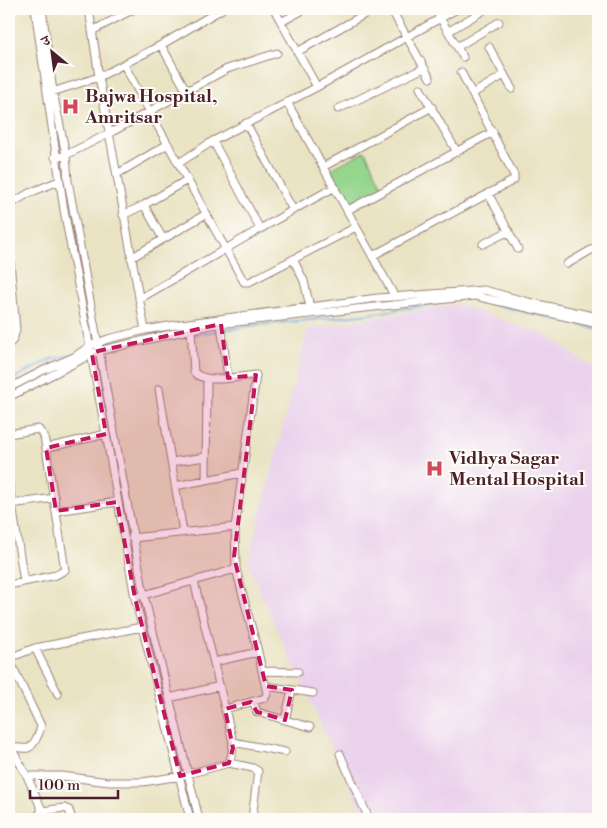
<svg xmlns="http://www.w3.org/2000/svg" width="607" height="828" font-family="'Libre Bodoni','Noto Serif Devanagari',serif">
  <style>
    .built { fill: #ead1ec }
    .park { fill: #94d68e; stroke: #6f7a5c }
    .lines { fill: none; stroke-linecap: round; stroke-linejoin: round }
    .stream { stroke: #74aae2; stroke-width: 2 }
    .minor-casing { stroke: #9a8177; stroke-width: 9 }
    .minor { stroke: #fff; stroke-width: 7 }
    .marked { fill: #c2185b; fill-opacity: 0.2; stroke: #c2185b; stroke-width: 4; stroke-dasharray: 10 6; stroke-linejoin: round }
    .labels { text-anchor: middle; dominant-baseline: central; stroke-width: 4; stroke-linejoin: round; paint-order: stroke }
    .poi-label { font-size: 18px; font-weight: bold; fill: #4a1f2b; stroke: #fdfcf7; text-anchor: start }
  </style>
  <rect width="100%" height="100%" fill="#fdfcf7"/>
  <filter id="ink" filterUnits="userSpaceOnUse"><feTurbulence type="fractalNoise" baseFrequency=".02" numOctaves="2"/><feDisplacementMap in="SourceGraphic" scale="10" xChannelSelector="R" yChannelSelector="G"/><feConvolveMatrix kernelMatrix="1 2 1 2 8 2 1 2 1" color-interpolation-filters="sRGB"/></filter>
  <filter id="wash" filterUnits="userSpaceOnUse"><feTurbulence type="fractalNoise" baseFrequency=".0096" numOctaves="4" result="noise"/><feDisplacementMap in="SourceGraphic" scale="20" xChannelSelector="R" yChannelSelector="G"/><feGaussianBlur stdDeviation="1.12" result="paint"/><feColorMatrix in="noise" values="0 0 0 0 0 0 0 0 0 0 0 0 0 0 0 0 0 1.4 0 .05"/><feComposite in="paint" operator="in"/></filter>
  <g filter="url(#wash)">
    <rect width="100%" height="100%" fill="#e9e3c3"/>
    <path class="built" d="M457,304L548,336L598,372V819H365L275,625L248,563L308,329Z"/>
    <path class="park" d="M365,151L385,192L352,209L331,169Z"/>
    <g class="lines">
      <path class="stream" d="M476,300L598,329
        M224,330L256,325L362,315L440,303
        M194,334L219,331
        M164,339L189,335
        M9,381L51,359L71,355"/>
    </g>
  </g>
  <g filter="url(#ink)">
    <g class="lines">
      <defs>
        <path id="minor" d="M35,9L64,210L106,434L135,598L190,819
          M42,9L53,92L66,155L68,181L144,595L199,819
          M89,9L99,77L145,330
          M274,9L317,87
          M391,9L430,78
          M435,9L463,57
          M281,22L305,9
          M92,31L134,9
          M449,31L486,9
          M161,45L186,90
          M457,47L499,22
          M489,47L512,89
          M297,52L374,9
          M124,65L244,282H249L356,227
          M420,88L457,152
          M49,93L99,77L161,45L222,9
          M472,94L504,75
          M287,102L395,297
          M338,109L424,68
          M246,123L293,210
          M213,141L260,229
          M55,157L66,155L110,133L227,69L277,53
          M179,163L213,141L317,87L457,9
          M323,167L432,107
          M117,174L168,144
          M488,193L518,249
          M9,205L29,193L59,181
          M144,205L163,239
          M348,210L493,132
          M123,215L144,205L187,180
          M483,244L509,231
          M9,250L16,330L13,340L9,344
          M372,256L514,180V175L461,72
          M131,258L206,214
          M293,259L304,281L310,307
          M567,264L598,246
          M139,299L293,210L335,187
          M221,324L228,378
          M191,330L194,372C204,385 241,376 256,375L235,527L236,569L258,652L267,694L265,698L225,709
          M9,388L44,370L74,357L90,346L108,339L145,330L181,324L378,298L484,290L528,302L598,317
          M159,389L183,532
          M9,397L98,351L210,325L475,296L598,324
          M9,434L38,429L44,436L46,448
          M171,462L206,457
          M206,480L207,380
          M9,485L24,582
          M175,486L242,473
          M11,504L55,498
          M56,511L117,502
          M132,538L235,527
          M9,585L56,575L65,570L46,448L106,434
          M140,596L236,569
          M35,648L58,694
          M9,658L35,648L142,627
          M9,659L41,726C40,732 34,746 28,748C23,749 16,747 11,747
          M214,662L258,652
          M262,671L298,672
          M266,686L313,693
          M169,698L220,686
          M254,702L257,712L310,727
          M285,720L292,690
          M233,742L285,752
          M9,744L27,776H62L109,782H143L180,776L229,763L232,753L233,742L194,581
          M340,754L369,819
          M229,763L253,768L258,771L252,819
          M27,776L42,810L39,815L29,819
          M42,811L64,808L69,810L72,819"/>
      </defs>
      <use href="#minor" class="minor-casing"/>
      <use href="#minor" class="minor"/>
    </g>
  </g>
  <path class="marked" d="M221,324L228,378L256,375L234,557L266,686L292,690L285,720L257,712L251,702L225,709L233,748L229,763L180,776L135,598L117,502L56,511L46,448L106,434L92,354L98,351Z"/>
  <defs>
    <symbol id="hospital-bare" viewBox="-9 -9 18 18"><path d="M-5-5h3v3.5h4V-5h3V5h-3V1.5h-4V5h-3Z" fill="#d1495b" stroke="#fdfcf7" stroke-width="2.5" paint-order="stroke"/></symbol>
  </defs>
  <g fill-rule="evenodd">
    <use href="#hospital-bare" x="58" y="94" width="25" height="25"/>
    <use href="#hospital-bare" x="422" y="456" width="25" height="25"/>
  </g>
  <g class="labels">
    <g class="poi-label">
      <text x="85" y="96">Bajwa Hospital,<tspan x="85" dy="21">Amritsar</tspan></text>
      <text x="449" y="458">Vidhya Sagar<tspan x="449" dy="21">Mental Hospital</tspan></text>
    </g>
  </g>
  <rect width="607" height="828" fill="none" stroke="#fdfcf7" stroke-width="30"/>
  <g transform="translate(52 52) rotate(331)" stroke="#fdfcf7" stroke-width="4" paint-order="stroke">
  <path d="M0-4L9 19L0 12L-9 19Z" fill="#4a1f2b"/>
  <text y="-8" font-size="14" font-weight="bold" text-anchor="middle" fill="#4a1f2b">उ</text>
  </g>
  <path d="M30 790v8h88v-8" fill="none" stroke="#4a1f2b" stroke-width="2.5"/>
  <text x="38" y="790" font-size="15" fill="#4a1f2b" stroke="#fdfcf7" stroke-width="4" paint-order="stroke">100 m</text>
</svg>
